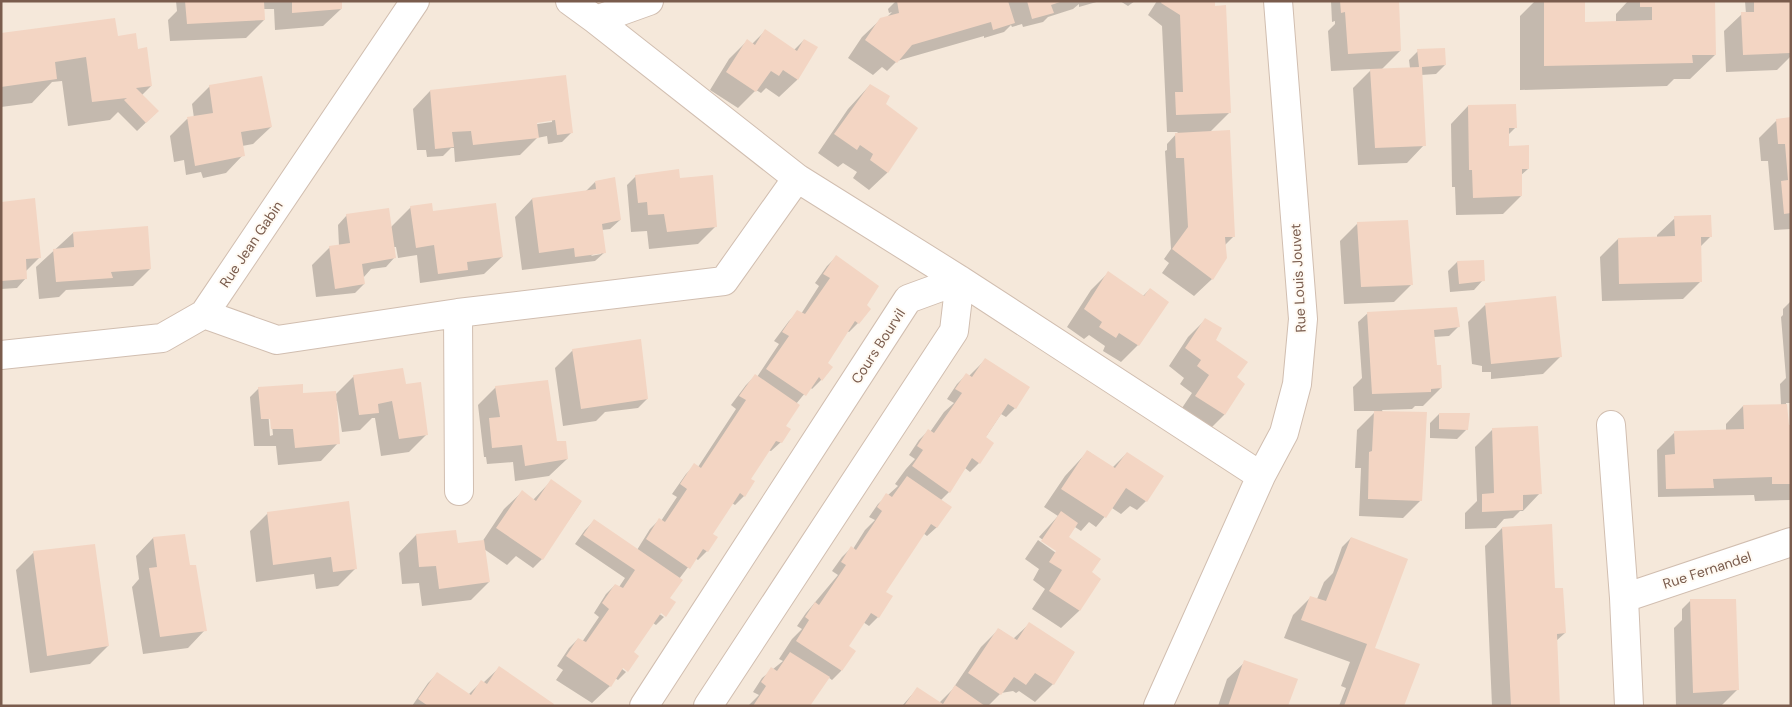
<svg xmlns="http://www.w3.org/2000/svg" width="1792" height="707" font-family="'DM Sans',sans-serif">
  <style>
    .residential { fill: #f5e8da }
    .shadow { fill: #0003; fill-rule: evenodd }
    .building { fill: #f3d5c3 }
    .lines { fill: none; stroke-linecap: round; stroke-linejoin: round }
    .minor-casing { stroke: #d1beb0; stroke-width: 30 }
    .minor { stroke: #fff; stroke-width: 28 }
    .labels { text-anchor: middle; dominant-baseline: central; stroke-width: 4; stroke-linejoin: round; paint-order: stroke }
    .street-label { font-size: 14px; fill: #7a5c4d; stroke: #fffaf3 }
  </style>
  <rect width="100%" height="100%" fill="#fdf6ec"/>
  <path class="residential" d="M1,1H1791V706H1Z"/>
  <path class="shadow" d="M176,1H340L341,9L323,26L275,30L274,9H263L264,20L246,38L170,41L168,20L177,11Z
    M896,1H1100L1079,7V4L1073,9L1048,17L1043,22L1023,27L1022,24L1012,27L1011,25L1004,32L984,38V36L897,61L887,71L882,67L873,75L848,58L862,37L881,19L887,17L892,12L889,13L888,9Z
    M1120,1H1135L1128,6Z
    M1157,1H1213L1229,113L1210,132L1234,236L1225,245L1212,279L1194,296L1162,273L1169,263L1164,259L1171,249L1165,151L1167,150V144L1178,132H1167L1162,26L1148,15Z
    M1331,1H1398L1400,51L1381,70L1410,68L1409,60L1418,51L1445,65L1436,74L1421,75L1424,145L1407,163L1358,165L1353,88L1372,69L1331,71L1328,31L1335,24V21L1332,22Z
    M1535,1H1583L1584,23L1616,22V14L1628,1H1714L1715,55L1690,79H1674L1667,86L1520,90V16Z
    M1745,1H1791V56L1777,70L1726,72L1724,31L1742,14H1746Z
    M765,31L794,50L804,40L816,48L797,80L779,97L766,88L761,93L756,90L738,108L710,90L729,59L747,41L752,44Z
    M1,34L117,37L137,50L151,86L142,95L158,111L137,131L118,112L110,120L68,126L62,81L52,82L32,103L1,107Z
    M565,76L571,133L562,142L548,144L547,136L537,138L520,155L455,162L454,148H451L443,156L427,157L426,150H417L413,109L430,91ZM552,120V122L531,125V122Z
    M870,85L884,104L916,128L887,173L869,190L853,178L857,172L843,163L838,167L818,153L848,109Z
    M210,86L271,127L253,144L242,146L243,155L226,173L203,178L201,172L186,175L184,160L174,162L170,136L187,119L194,118L192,104Z
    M1468,106L1516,127L1507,136L1508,147L1528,169L1520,176L1521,196L1503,214L1456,215L1455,187H1452L1451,124Z
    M1791,119V229L1774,230L1768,161H1761L1759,138L1777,120Z
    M636,176L679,179L716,226L698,244L649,249L647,231L631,232L627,185Z
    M595,182L620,220L610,229L602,230L605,252L595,261L522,270L515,217L532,199L585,192ZM601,252V254L591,256L594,253Z
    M1,203L40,257L26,271V278L17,288L1,289Z
    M411,207L432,212L502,257L484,274L420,283L417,255L398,258L396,247H394L395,257L386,267L371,269L363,278L364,284L355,293L316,297L312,265L330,247L339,246L338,225L347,215L391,227Z
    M1675,218L1711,236L1700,247L1701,281L1683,299L1602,301L1600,257L1618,239L1657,238V235Z
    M1358,223L1412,284L1394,302L1344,304L1340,241Z
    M73,233L150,269L133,286L66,290L59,297L39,299L36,267Z
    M836,257L866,305L858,323L849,332L847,331L826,364L821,380L812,389L810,387L796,404L784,426L781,442L771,451L768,450L749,479L744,496L735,505L732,503L712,533L707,551L698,560L695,558L656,609L655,611L664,617L656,625L653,623L622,666V669L626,672L618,680L615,678L610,686L592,703L556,680L563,670L557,666L569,648L578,639L582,642L599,617L594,613L606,594L615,585L619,587L625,578L575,544L585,530L594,521L637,550L650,529L659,520L661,521L677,497L672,494L686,474L695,465L698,467L736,409L731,405L746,385L755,376L757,377L779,344L774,341L789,321L798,312L801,314L819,286L815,283L827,266Z
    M1483,261V280L1474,290L1450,292L1448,271L1457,262Z
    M1108,273L1143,296L1150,289L1138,345L1121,362L1103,351L1105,346L1089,335L1084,339L1067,327L1091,290Z
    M1791,301V403H1786L1787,426H1791V500L1755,501L1754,495L1658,497L1657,450L1674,433L1726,431V424L1743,406L1781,405L1780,384L1786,378L1781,317L1783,315V309Z
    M1485,305L1561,356L1543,374L1491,379V372H1482V366L1472,364L1468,322Z
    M1368,313L1458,327L1449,336L1434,337L1436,367L1441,388L1423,406H1415L1412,409L1382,410L1421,500L1403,518L1359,516L1361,468H1355L1357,430L1376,411H1354L1353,387L1362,378L1358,322Z
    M1206,319L1214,341L1236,377L1244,384L1224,415L1207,432L1178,414L1192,393L1180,384L1184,378L1169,366L1188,337Z
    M573,350L647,399L638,408L605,412L596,421L563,426L555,368Z
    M985,360L1015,408L1006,417L1001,414L985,438L979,463L970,472L965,468L949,492L940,501L937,527L927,536L923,533L879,598L878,617L869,626L863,622L844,651L841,671L832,680L828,677L808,706H748L759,695L753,692L762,678L783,661L779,659L792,639L802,629L797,626L806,613L838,575L832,571L842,557L851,548L853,549L865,530L875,520L869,517L878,504L898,486L895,484L906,469L915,459L909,455L919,440L928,431L930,432L944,412L954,403L947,399L957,384L966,375L968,377Z
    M354,376L405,387L427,434L409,452L381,456L375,418H372L360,430L342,432L337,401H335L338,443L321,461L278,465L276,446H254L250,397L259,388L302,394L335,395ZM267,397H269L273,435L270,436Z
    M496,387L556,443L567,459L549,476L515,481L513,462L487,464L486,457H484L478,405Z
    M1439,414L1467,429L1457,439L1430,438V423Z
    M1493,429L1540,493L1523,511H1520L1513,518L1504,519L1496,528L1465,529V513L1477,501L1475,447Z
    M1088,451L1112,468L1127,453L1146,501L1137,510L1130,506L1121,514L1112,508L1096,527L1089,522L1081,531L1075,527L1067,538L1090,573L1100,579L1079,611L1061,628L1032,609L1045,589L1033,580L1039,569L1025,559L1038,540L1056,553V550L1039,537L1058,516L1044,507L1065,476Z
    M551,481L581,502L542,559L533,568L516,556L507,565L484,549L489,582L471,600L422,606L419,583L402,584L399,553L416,535L457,544L482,542L504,509L522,492L533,500Z
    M268,513L356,568L338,586L316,589L314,574L256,582L250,531Z
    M1502,528L1554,589L1565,633L1556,641L1559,706H1492L1485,546Z
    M153,538L189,567L205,630L188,648L143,654L132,587L139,579L136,556Z
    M1351,538L1373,648L1402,706H1339L1346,688L1341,686L1350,662L1284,638L1293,615L1311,597L1317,599L1324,582L1333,573L1342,547Z
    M34,552L108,646L90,664L30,673L16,570Z
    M1691,600L1738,689L1721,706H1676L1674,628L1682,620V609Z
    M1029,624L1074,653L1053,684L1035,702L1019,691L1016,693L1013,691L1001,693L988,706H902L917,689L939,703L952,690L981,647L999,629L1013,639Z
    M1245,662L1287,706H1218L1227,679Z
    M499,668L551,706H412L428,683L437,674L468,695L481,682L483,683Z"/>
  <path class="building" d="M185,1H264L265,20L187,24Z
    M292,1H342V9L292,13Z
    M897,1H1008L1015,23L993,30L991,22L912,45L897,63L865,40L880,18L899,13Z
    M1027,1H1060V2L1051,5L1054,13L1032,19Z
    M1162,1H1215V6L1226,5L1231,113L1176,115L1175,92H1183L1180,15L1161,3Z
    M1340,1H1399L1401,51L1348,54L1345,12L1341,13Z
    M1544,1H1585V22L1652,20V7H1640V1H1715L1716,55H1692L1693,63L1544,66Z
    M1754,1H1791V53L1743,55L1741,12H1754Z
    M115,18L118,36L136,33L138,49L147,47L152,86L136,88L159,111L146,123L124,100L127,98L92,102L86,57L55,62L57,79L1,87V33Z
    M765,29L797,51L804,39L818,47L798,80L783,70L779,76L771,71L756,92L726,72L747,39L755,45Z
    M1445,48L1446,65L1422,67L1426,146L1375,148L1370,69L1419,67L1417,49Z
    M566,75L573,133L557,135L555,120L537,123L539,138L473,145L471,131L452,132L454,147L435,149L430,90Z
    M262,76L272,127L241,132L245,156L195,166L187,117L213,113L209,85Z
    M870,84L890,96L886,104L918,128L888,173L870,160L873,154L860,145L857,150L834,134Z
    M1516,104L1517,128H1509V146L1529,145V169H1522V196L1473,198L1472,170H1469L1468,105Z
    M1791,117V213L1784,214L1781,181L1788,180L1785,144H1778L1776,119Z
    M1230,130L1235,237H1225L1227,258L1213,280L1172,249L1188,227L1184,158H1176L1175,133Z
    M679,169L680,178L713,175L717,227L667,232L664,214L648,215L647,202L638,203L635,175Z
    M615,177L621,220L602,224L606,253L575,257L574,248L539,253L532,198L596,189L595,181Z
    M35,198L41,258L26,259L27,279L1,281V202Z
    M432,203L433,211L496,203L503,257L467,262L468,270L438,274L434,245L416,248L410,206Z
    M389,208L396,258L362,264L365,284L335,289L329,246L350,243L346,214Z
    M1711,215L1712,237H1701L1702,282L1619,284L1618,238L1675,236L1674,216Z
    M1408,220L1413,285L1361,287L1357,222Z
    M148,226L151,269L111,272L113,278L56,282L53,249L74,247L73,232Z
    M836,255L879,286L867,305L871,309L859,324L855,321L828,363L833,367L822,381L819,377L806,396L766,369L789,336L782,332L797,310L805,314L830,278L823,274Z
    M1484,260L1485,281L1459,284L1457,261Z
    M1108,271L1144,296L1150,288L1169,302L1139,346L1119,333L1116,338L1099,327L1102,322L1084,309Z
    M1556,296L1562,357L1491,364L1485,303Z
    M1457,307L1460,327L1434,330L1437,365H1441L1442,388L1431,389V392L1372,394L1367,312Z
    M1205,318L1222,328L1216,340L1248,362L1237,377L1245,384L1225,415L1195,396L1209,375L1197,366L1201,360L1185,348Z
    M641,339L648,399L581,409L572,349Z
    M985,358L1030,387L1016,409L1008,404L986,437L994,443L980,464L972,458L950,493L912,466L923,450L917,446L928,429L934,433L962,393L955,389L966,373L972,377Z
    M403,368L406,384L421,382L428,435L399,439L392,401L378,404L379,413L359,415L353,375Z
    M755,374L800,405L786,426L791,429L782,443L776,441L751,479L755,481L745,497L740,493L713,534L718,537L708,552L703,549L690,569L646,539L659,518L665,522L687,489L680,484L694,463L701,468L746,400L739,396Z
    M548,380L557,441H566L568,459L525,466L522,445L492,448L489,418L500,417L495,386Z
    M303,384V393L336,391L340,444L295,448L293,429H271L270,419H261L258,387Z
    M1787,404L1789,425H1791V484H1772V477L1713,479L1714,488L1666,489L1665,455L1675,454L1674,431L1744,429L1743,405Z
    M1374,411L1427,412L1422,501L1368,499L1369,452L1372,451Z
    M1439,413H1470L1468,430L1439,429Z
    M1538,426L1542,494L1523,495V510L1482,512V494L1494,493L1492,428Z
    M1087,450L1115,468L1127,452L1164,476L1147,502L1126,488L1106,518L1061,489Z
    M907,476L952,507L937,528L931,524L886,592L893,596L879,618L871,613L849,646L856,651L842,671L796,641L809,620L805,617L815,602L819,605L846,565L841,562L851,546L856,550L882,511L877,507L886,493L892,497Z
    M551,479L582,501L543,560L496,528L522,490L536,501Z
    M349,501L357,569L333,572L331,557L273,565L267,512Z
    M1061,511L1078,523L1069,537L1101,559L1092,572L1101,579L1080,611L1049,591L1062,570L1049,562L1056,551L1041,541Z
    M594,519L683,580L670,598L676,602L666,617L661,613L634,652L639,656L628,672L623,668L611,687L566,656L578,638L586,642L609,609L602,603L615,584L623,588L635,570L583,535Z
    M1552,524L1555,588H1563L1566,633L1557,634L1560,706H1511L1502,527Z
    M456,530L458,543L484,540L490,582L439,589L436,566L419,567L416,534Z
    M185,534L190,565H196L207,631L160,637L149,568L157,567L153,537Z
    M1351,537L1408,559L1375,648L1420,664L1404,706H1344L1367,644L1301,620L1310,596L1326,601Z
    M95,544L109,646L47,656L33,551Z
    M1690,599H1736L1739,690L1693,693Z
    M1029,622L1075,652L1054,685L1035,673L1026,685L1014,677L1001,695L968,673L998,628L1017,640Z
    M790,652L830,677L810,706H753L766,686L761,682L771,667L777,671Z
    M1244,660L1298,679L1288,706H1228Z
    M499,666L554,704L553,706H428L418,699L437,672L471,695L481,680L487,684Z
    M955,685L985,706H904L917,687L943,704Z"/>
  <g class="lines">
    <defs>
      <path id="minor" d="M570,1L596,20L649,1
        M596,20L797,178L960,280L1261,476
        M458,313L459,491
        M204,314L277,340L458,313L724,281L797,178
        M1,355L162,338L204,314L415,1
        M1611,425L1624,598
        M644,706L908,299L960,280L954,331L708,706
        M1158,706L1261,476L1284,433L1297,384L1303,319L1278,1
        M1629,706L1624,598L1791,542"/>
    </defs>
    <use href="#minor" class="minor-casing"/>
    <use href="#minor" class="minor"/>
  </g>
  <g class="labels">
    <g class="street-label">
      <text transform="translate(251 244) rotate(-56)">Rue Jean Gabin</text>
      <text transform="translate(1298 278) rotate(-93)">Rue Louis Jouvet</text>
      <text transform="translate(878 346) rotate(-57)">Cours Bourvil</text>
      <text transform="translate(1707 570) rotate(-18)">Rue Fernandel</text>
    </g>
  </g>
  <rect width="1792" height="707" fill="none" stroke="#7a5c4d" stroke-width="5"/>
</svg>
